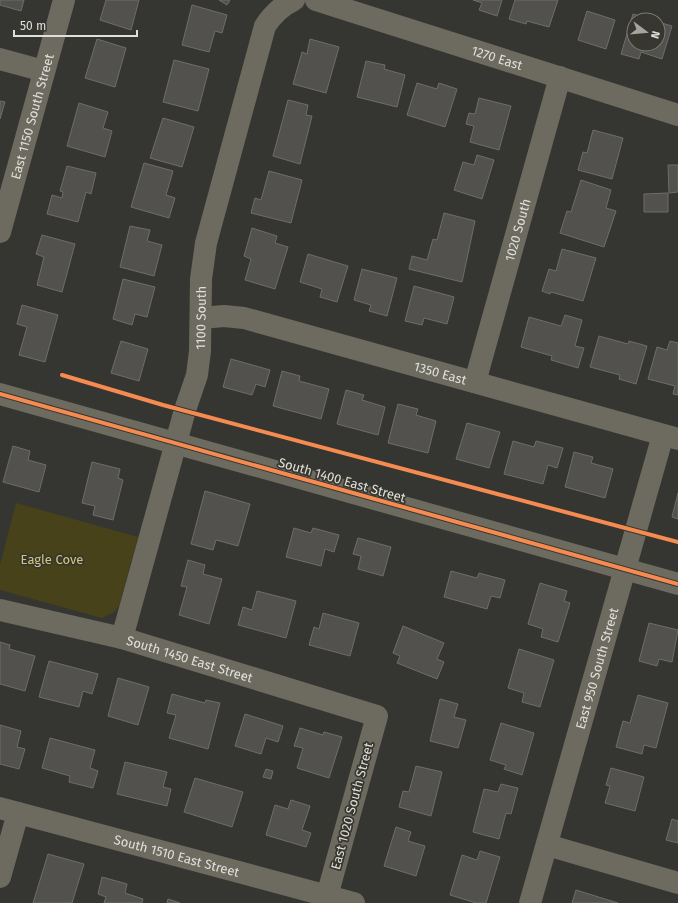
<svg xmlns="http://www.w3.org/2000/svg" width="678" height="903" font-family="'Fira Sans',sans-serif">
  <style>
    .green { fill: #48421b }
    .building { fill: #52514e; stroke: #6d6d69 }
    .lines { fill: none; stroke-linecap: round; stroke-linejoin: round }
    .minor { stroke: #6d6b5f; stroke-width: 22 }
    .cycleway-casing { stroke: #37362f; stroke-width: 6 }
    .cycleway { stroke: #f68b52; stroke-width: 4 }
    .labels { text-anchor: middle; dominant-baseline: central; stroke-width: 3.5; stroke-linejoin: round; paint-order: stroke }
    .street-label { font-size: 13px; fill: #e0e0db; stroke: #37362f }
    .park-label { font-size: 13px; fill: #d1c57b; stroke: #37362f }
  </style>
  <rect width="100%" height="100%" fill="#353531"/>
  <path class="green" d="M16,503L138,537L119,606L113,613L102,618L0,590V565Z"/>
  <path class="building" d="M0,0H24L21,11L0,5Z
    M106,0H139L131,30L100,20Z
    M219,0H230L227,5Z
    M473,0H502L497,16L479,10L482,3Z
    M515,0H558L549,27L527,21L526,24L509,19Z
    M192,5L227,15L222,33L215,31L209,52L182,45Z
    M587,11L615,20L606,49L578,40Z
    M633,14L653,20H634V44H658V22L672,26L662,59L641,52L639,59L621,54Z
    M97,39L126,48L115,87L85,78Z
    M310,39L339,47L326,93L293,84L302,52L307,54Z
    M174,60L209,69L198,111L163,102Z
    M366,61L385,65L384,69L405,75L397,107L357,97Z
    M417,83L437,89L439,83L457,89L445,127L407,115Z
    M479,98L511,106L499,150L470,142L474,126L466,124L469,113L475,114Z
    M288,100L308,105L306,115L312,116L300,164L273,156Z
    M0,101L5,102L0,119Z
    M79,103L108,112L103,128L112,131L105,157L67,146Z
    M163,118L194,127L182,167L150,158Z
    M593,130L623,138L612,179L578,170L583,152L587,153Z
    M477,155L494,160L482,199L454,190L463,162L474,165Z
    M144,163L173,171L166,195L175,198L169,218L131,207Z
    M668,165H678V192L669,193Z
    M67,166L96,173L91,194L86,192L78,222L47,214L52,195L62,198L63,192L60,191Z
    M269,171L302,180L291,223L251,213L255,198L261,200Z
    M581,180L611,190L606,208L616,211L604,247L560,233L567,211L571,212Z
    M668,193V212H644V194Z
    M444,213L475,221L462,282L409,269L412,256L427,260L433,239L437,240Z
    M130,226L150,230L147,241L162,245L154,276L120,267Z
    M252,228L277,236L275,243L288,247L275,289L245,280L251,259L244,256Z
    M42,235L75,244L62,292L37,285L44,257L36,254Z
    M562,249L596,258L583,301L551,292L550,294L542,291L549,269L556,271Z
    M308,254L348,266L337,302L320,297L322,289L300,282Z
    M362,269L397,278L387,316L369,311L371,305L354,300Z
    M123,279L155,287L147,317L135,314L132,325L113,319Z
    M414,286L454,297L447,324L424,318L422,325L405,321Z
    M22,305L58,315L45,362L19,355L27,327L17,324Z
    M565,315L582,320L575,346L584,348L578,368L551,360L552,356L521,347L529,317L561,326Z
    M599,336L628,344L629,341L647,346L636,384L619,379L620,375L590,367Z
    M121,341L148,349L139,381L111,373Z
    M670,341L678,343V395L673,394L675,386L648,379L657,347L667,350Z
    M231,359L270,370L265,387L256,384L252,395L223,387Z
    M282,371L300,376L299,381L329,389L321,419L273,406Z
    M346,390L364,395L362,400L385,407L378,435L337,424Z
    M398,404L418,409L416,415L436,421L428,453L388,443Z
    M467,423L500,432L489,468L456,459Z
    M513,441L534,447L536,441L563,448L557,468L548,465L543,484L504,474Z
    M13,446L30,451L28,460L46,465L39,492L3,482Z
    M574,452L593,457L591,463L613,469L605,498L565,487Z
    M92,462L120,469L118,478L123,480L113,520L93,515L95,506L82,503Z
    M205,491L250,504L238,546L216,540L213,550L191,544Z
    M678,493V519L672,517Z
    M294,528L311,533L313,528L339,535L334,552L325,549L321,566L286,557Z
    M358,538L391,547L383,576L358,569L361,556L353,554Z
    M188,560L205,565L203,574L222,579L209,624L179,615L187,587L181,586Z
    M451,571L477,578L479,573L505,580L500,598L491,596L487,609L444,597Z
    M540,583L567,591L564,601L570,603L558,642L541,637L543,629L528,624Z
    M257,591L296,601L286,638L238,625L243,607L252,610Z
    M323,613L359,623L350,656L309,645L314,627L319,629Z
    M649,623L678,630L672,662L659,659L657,666L639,661Z
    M403,626L444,643L437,659L444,662L437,679L397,663L400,656L393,653Z
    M0,642L10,645L9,649L35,656L25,691L0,684Z
    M519,649L554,660L540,707L522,702L524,693L508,688Z
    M49,661L98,674L92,694L83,691L79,707L39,697Z
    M118,678L149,687L138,725L108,716Z
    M172,694L205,703L206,700L220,703L208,749L169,738L176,715L167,713Z
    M638,695L668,703L656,748L644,745L642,754L616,747L623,721L630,723Z
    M440,699L458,704L454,717L466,720L458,748L430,741Z
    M245,714L283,726L278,742L266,738L261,754L235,746Z
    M501,723L534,733L522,775L504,769L506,765L490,760Z
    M0,725L21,731L17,747L25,749L19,769L0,764Z
    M300,728L323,735L324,732L342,737L329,778L297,768L303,748L294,746Z
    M50,738L95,750L90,768L98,771L93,788L69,782L70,776L42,768Z
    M125,762L167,772L163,787L171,789L167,806L117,794Z
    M416,766L442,772L431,816L399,807L403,791L409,792Z
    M611,768L644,777L635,811L605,803L610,786L606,785Z
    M266,769L273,771L271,779L263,777Z
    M195,778L243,792L232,827L184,812Z
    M501,784L518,788L511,814L506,813L499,839L473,832L484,789L498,792Z
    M291,800L310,806L302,830L311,833L306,847L266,835L275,805L288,809Z
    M672,819L678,821V843L666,840Z
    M396,827L411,832L408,841L425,846L416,876L384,866Z
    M480,851L500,857L486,903H476L450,895L462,855L477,860Z
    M48,854L84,864L72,903H33Z
    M102,877L127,884L125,893L143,899L142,903H104L106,897L98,894Z
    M576,890L618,903H572Z
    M168,899L180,903H167Z"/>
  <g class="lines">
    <g class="minor">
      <path id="s1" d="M316,0L678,115"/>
      <path d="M0,59L44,71"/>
      <path id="s2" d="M0,232L64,0"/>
      <path id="s3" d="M201,318L224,316L244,318L678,439"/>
      <path id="s4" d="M475,382L560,77"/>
      <path d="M0,394L678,584"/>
      <path id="s5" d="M0,610L122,638L377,716L327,896"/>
      <path id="s6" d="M122,638L185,410L197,375L200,351L201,279L206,243L265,26C273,14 281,6 294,0"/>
      <path id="s7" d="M0,808L354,903"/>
      <path d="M547,845L678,883"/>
      <path d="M0,877L18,813"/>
      <path id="s8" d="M530,903L663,435"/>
    </g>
    <defs>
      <path id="cycleway" d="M62,375L163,405L678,542
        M0,394L678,584"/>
    </defs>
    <use href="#cycleway" class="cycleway-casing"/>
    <use href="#cycleway" class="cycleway"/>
  </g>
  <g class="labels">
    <g class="street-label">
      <text stroke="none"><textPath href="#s1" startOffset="190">1270 East</textPath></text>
      <text stroke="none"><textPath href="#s2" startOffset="120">East 1150 South Street</textPath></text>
      <text stroke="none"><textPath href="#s4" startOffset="158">1020 South</textPath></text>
      <text stroke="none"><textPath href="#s6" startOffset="331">1100 South</textPath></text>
      <text stroke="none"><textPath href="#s3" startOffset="247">1350 East</textPath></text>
      <text transform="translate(342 480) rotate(16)">South 1400 East Street</text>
      <text stroke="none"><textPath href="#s5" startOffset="196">South 1450 East Street</textPath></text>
      <text stroke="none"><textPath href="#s8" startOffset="244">East 950 South Street</textPath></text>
      <text transform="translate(352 806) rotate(-75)">East 1020 South Street</text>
      <text stroke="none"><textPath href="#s7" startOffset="183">South 1510 East Street</textPath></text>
    </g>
    <g class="park-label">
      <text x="52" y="559">Eagle Cove</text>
    </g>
  </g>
  <g transform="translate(646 32) rotate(106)"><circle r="19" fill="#37362f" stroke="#7b7a74"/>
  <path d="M0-3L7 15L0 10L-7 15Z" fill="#a4a4a0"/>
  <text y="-6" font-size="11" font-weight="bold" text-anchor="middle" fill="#e0e0db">N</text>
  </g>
  <path d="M14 30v6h123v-6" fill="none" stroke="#e0e0db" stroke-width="2"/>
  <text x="20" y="30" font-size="12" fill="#e0e0db" stroke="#37362f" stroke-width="3" paint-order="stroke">50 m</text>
</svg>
